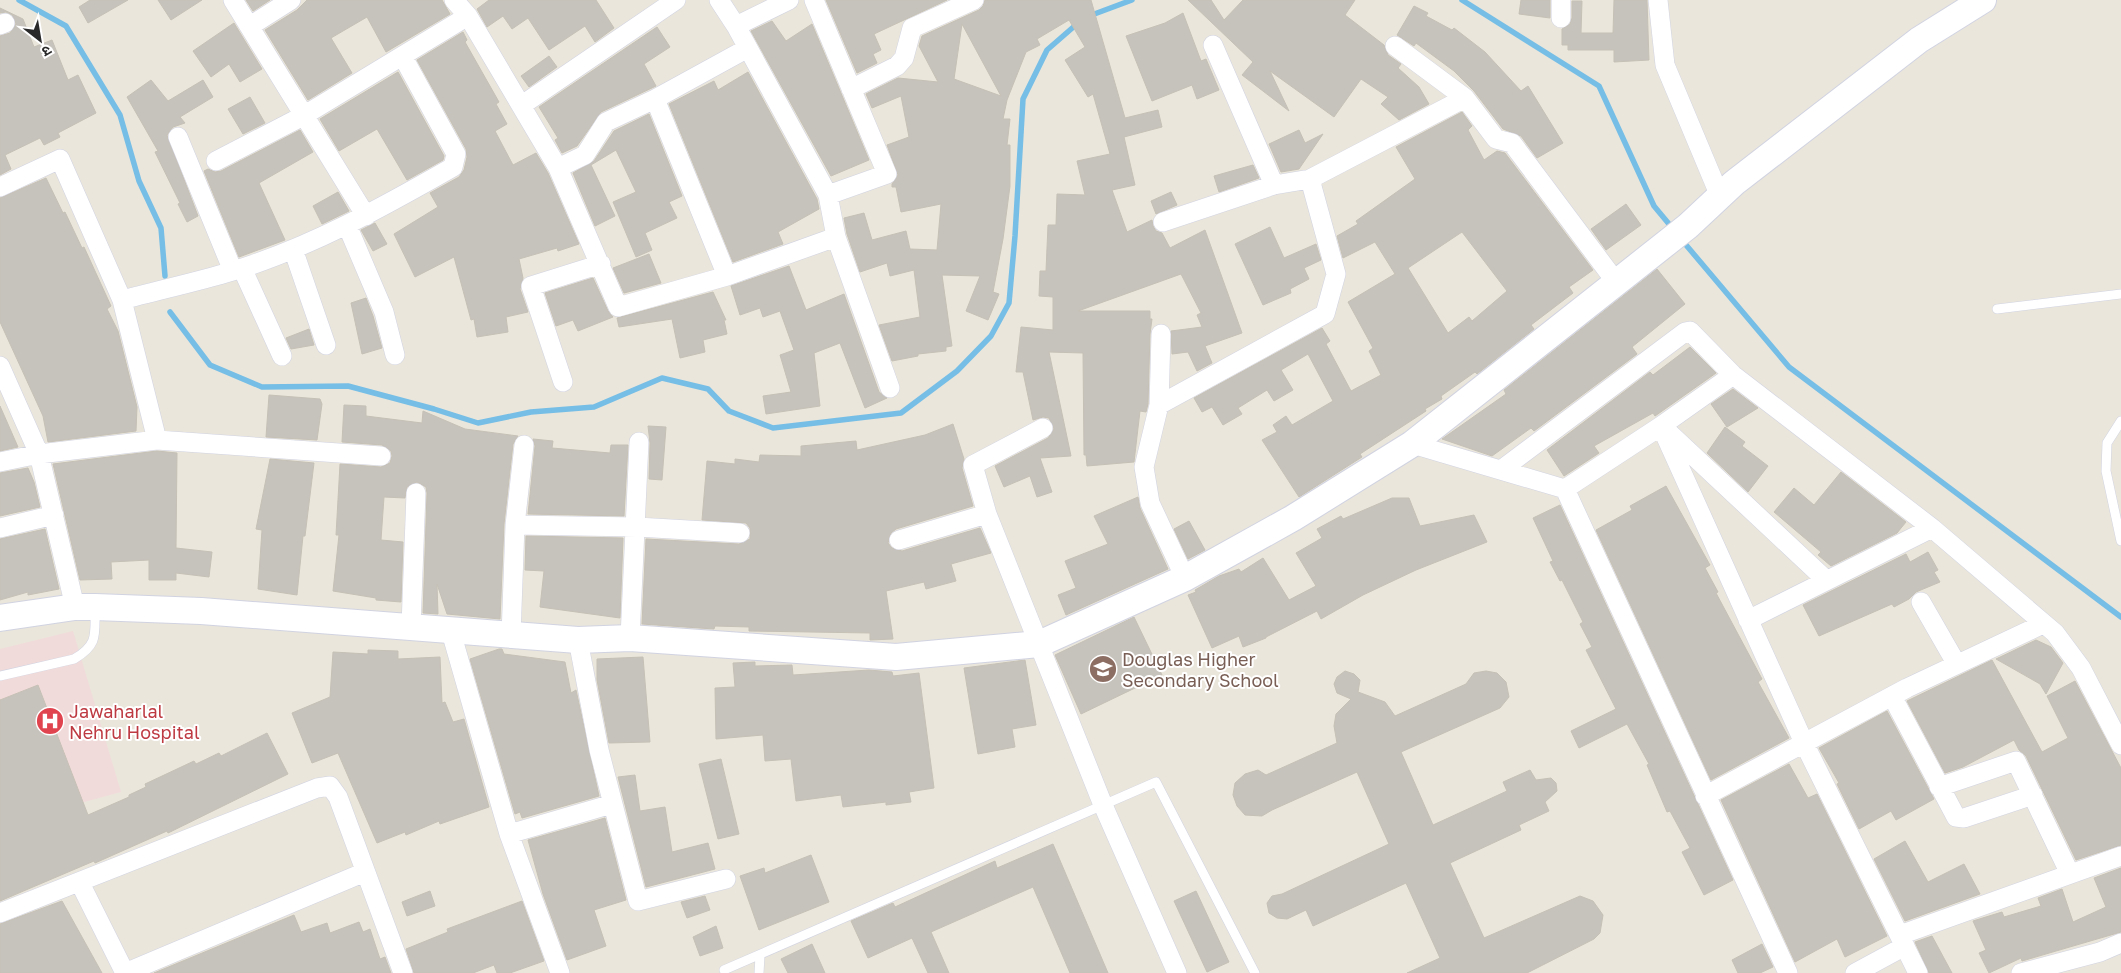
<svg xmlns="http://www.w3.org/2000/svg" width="2121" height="973" font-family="'Golos Text','Noto Sans Devanagari',sans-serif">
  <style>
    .medical { fill: #f1dbda }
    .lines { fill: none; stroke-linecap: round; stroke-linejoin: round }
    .stream { stroke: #76bee5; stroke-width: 5.5 }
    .building { fill: #c6c2bc; stroke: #c6c1b6; fill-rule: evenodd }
    .lane-casing { stroke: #d1d3e1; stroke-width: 10 }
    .street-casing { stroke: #d1d3e1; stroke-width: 20 }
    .secondary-casing { stroke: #d1d3e1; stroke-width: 28 }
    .lane { stroke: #fff; stroke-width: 9 }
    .street { stroke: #fff; stroke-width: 19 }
    .secondary { stroke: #fff; stroke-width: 26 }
    .labels { text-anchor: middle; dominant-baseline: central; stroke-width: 4; stroke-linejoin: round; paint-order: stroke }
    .education-label { font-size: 18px; fill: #785e54; stroke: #fff; text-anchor: start }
    .health-label { font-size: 18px; fill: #be3a42; stroke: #fff; text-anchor: start }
  </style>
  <rect width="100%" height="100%" fill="#eae6dc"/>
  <path class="medical" d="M73,631L121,792L0,825V649Z"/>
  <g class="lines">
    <path class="stream" d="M19,0L66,26L120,115L139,181L161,228L165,276
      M1462,0L1599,86L1654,206L1674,230
      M1089,16L1132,0
      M1681,239L1789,367L2121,617
      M170,312L210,365L262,387L348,386L434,409L478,423L531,412L594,407L662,378L708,389L729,411L773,428L901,413L957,371L991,336L1009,303L1015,236L1023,99L1047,50L1078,23"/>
  </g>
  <path class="building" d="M90,0H128L88,23L79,7Z
    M158,0H202L171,20Z
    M246,0H270L253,11Z
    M307,0H442L450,14L386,52L367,17L331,38L352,73L308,100L265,30L297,10Z
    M489,0H596L614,28L595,42L585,26L549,50L528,18L512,29L503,16L487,27L477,9Z
    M826,0H947L874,34L881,50L873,54L877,63L857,73Z
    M985,0H1091L1125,118L1158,110L1162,127L1124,137L1135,185L1112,190L1127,232L1152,220L1153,226L1156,231L1162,233L1170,248L1205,230L1242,333L1205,346L1212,363L1197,371L1188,352L1172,354L1171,331L1202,327L1197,315L1201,313L1181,274L1078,311H1150V319H1152L1150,334L1148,404L1146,412L1140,411L1134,462L1087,466L1086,455H1084L1083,353L1049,352L1071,456L1040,458L1052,492L1037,497L1030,476L1004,487L995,466L1048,438L1054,429L1049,418L1043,417L1033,420L1023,372H1016L1021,327L1053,330V297L1039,296L1040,271H1046L1048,225H1056L1057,194L1085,195L1077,161L1110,154L1093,94L1088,97L1065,60L1085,47L1069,20L1037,39L1040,45L1026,52L1007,100L1003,119H1010L1007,145H1010V186L1003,239L993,292L999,294L988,320L966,311L980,276L942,275L952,346L946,347V351L918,354V356L892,361L879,325L920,317L914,270L890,276L887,263L860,272L847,234L844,218L864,213L872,240L906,231L910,249L937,250L941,204L901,212L896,187H892V184L898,175L887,145L909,137L901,96L872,108L866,94L898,78L938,82L919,46L922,36L979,10L983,6ZM962,24L1001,96L954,79Z
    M1188,0H1211L1224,20L1243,0H1355L1345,15L1384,45L1388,55L1401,64L1398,68L1419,87L1429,104L1399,120L1381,104L1388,97L1361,79L1334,117L1270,71L1289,111L1242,75L1253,62Z
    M1521,0H1550V18L1519,14Z
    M1614,0H1647L1649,60L1614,62V50H1568V45H1562V29L1570,24L1572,18V1H1582L1581,33H1613Z
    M1414,6L1428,13L1426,16L1452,30L1454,28L1485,52L1521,91L1528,86L1563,143L1537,158L1521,136L1503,129L1474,91L1454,71L1416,43L1414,46L1397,35Z
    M0,8L23,19L34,47L52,40L68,80L78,75L96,113L58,133L60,137L44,145L40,138L5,155L11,169L0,175V36L10,33L16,24L12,15L6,12L0,13Z
    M1183,13L1201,61L1206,59L1219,90L1197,99L1192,85L1152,101L1126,36L1165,23Z
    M772,21L786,41L812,24L869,160L831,176L751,31Z
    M234,23L262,69L240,82L229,64L211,77L193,51Z
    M657,27L670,47L644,64L656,86L601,112L577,146L562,153L555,140L558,138L539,107Z
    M463,32L467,40L465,42L499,102L496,104L507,124L495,131L513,165L536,153L548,173L579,244L558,251L557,248L519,259L523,278L520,289L528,312L506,317L508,332L477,337L474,319L471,320L454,257L415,277L394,234L438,207L430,193L459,177L464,170L467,157L466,149L417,60Z
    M549,56L557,67L529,87L521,76Z
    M398,72L444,156L443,160L407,180L377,129L339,151L320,119Z
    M748,72L817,199L819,209L778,232L783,244L733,262L669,104L714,81L718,90Z
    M151,80L168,101L203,80L213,97L180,117L185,123L173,127L167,135L198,216L187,222L178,204L180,203L155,152L158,151L127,97Z
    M250,97L265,123L243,134L228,109Z
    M1462,112L1472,126L1468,130L1484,160L1497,151L1505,153L1593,270L1569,287L1573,293L1531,325L1534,329L1477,374L1475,372L1441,396L1442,399L1425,409L1426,411L1360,454L1362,457L1299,497L1262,440L1277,432L1273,425L1286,416L1292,425L1333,401L1308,354L1281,370L1293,390L1274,401L1267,390L1238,408L1242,414L1223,425L1212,407L1202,412L1194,398L1322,328L1330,341L1326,344L1351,391L1381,375L1369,351L1373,348L1348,302L1395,274L1375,242L1343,258L1337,236L1358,224L1356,221L1415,179L1396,147ZM1462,232L1507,291L1472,321L1469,317L1448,333L1408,268Z
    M649,114L682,196L669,202L677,218L645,233L652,250L636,257L613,202L636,192L616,150L591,165L615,216L595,226L573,173L594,161L614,131Z
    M300,130L313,152L259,183L285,240L239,257L204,171L208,169L215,172L221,171Z
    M1299,130L1305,143L1323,134L1299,169L1281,172L1269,144Z
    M1253,165L1259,178L1219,192L1214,176Z
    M46,178L63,213L65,212L82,248L84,247L111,306L107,309L118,331L137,407L136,431L48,442L43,416L0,322V198Z
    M338,192L349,211L322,224L313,206Z
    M1171,192L1177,205L1156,214L1151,201Z
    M1626,204L1641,225L1606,250L1591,229Z
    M375,223L387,244L373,251L361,230Z
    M1270,227L1284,258L1316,244L1321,260L1304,268L1309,279L1290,289L1291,293L1263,305L1235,244Z
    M649,254L661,283L624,293L613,268Z
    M789,266L806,310L844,294L879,392L887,398L865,408L840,343L814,353L820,406L766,414L763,396L791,392L780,355L794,350L780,311L763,317L760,308L740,315L731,286Z
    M1657,269L1685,304L1632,347L1637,354L1534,431L1531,428L1492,456L1442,439L1506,394L1504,390Z
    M593,278L608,311L613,317L578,331L573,320L556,326L545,293Z
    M713,292L726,320H724L727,334L703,340L705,352L680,358L672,319L619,327L617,318Z
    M366,298L373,316L382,348L362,354L351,303Z
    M309,329L314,345L291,349L286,338Z
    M1690,347L1716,373L1655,416L1653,413L1594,446L1599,453L1564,476L1547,450L1650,372L1653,375Z
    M1733,389L1758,408L1727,427L1711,404Z
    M269,395L320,399L322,404L317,440L266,437Z
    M344,405L366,406V416L422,423L423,411L465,429L518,436L513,444L504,524L500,619L447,614L437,584L438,614L423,613L427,493L426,487L417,482L407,487L405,498L384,497L381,540L403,542L401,602L376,600V598L333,591L339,535H336L340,464L381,467L390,463L392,456L391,451L382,445L342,442Z
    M0,406L18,447L0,451Z
    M953,424L964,459L962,468L973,506L896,529L891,533L888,543L892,548L902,551L980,528L991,553L951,564L956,581L926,589L924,582L886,591L893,639L870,640V633L749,631V627L715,626L714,629L642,624L646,539L739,544L750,539V528L746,523L702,520L707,461L735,464V459L759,462L760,455L801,456V446L856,441L857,450L925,435Z
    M648,426L666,427L662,480L649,479L650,443Z
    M1725,427L1745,442L1742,446L1768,466L1748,492L1707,453Z
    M533,439L553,441L552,448L610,453L611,445H628L624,516L528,514L535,446Z
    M157,451L177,453L176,548L212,552L209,577L176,573V580H149V560L111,562L112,579L80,580L53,464Z
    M270,459L314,463L305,536H303L297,595L258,589L262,530L256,529Z
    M28,468L34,482L40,507L0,516V473Z
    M1841,472L1906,522L1897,533L1831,566L1818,555L1821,552L1774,512L1794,488L1814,505Z
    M1666,486L1710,565L1705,568L1718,592L1716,593L1762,679L1758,682L1789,738L1711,780L1596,530L1632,510L1630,506Z
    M1138,497L1140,508L1168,569L1066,615L1058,595L1076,588L1065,561L1108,544L1094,516Z
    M1392,498H1409L1420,526L1474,515L1487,542L1416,570L1363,595L1321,619L1317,611L1266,637V638L1243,647L1239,636L1212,648L1188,595L1196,592L1195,590L1219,576L1239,569L1241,572L1263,558L1289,600L1316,586L1296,553L1322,538L1317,529L1341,516L1343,519Z
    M1560,505L1733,880L1704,895L1682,852L1690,848L1670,811L1667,812L1647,765L1649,764L1627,724L1579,748L1571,731L1616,709L1586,650L1592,647L1580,624L1583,622L1562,580L1560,581L1550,562L1553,561L1533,518Z
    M1189,521L1205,550L1188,559L1174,529Z
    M45,529L59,589L28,595V592L0,600V539Z
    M526,536L623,538L620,618L540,607L544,571L525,570Z
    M1928,552L1938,570L1934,572L1940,582L1916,592L1909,599L1894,607L1892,604L1819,636L1803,605L1906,554L1910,562Z
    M1134,617L1162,675L1081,714L1055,655Z
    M2036,640L2051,647L2063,663L2046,694L2040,684L1996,659Z
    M499,649H502L504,654L565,662L571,693L576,690L599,796L522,818L520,812L515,814L470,659Z
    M368,650L398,651V659L440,657L442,703L445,702L453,722L464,719L489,807L440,824L439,821L406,835L405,832L377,843L338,753L312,763L292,713L330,697L333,652L368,654Z
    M643,657L650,742L609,743L597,680V659Z
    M1025,660L1036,725L1012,729L1015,747L978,754L964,668Z
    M1992,660L2042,752L2068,738L2047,696L2075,681L2121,768V845L2076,860L2026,756L2019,750L2014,740L1963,767L1945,773L1907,701Z
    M755,662V666L792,665L793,675L869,670L892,672L893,676L919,673L934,788L909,792L911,802L886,805V802L843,807L841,795L796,801L791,759L765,761L763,735L716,739L715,688L735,687L733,663Z
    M1345,671L1354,674L1360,680L1358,692L1385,702L1395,716L1466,684L1474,673L1486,671L1497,673L1506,682L1509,697L1500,708L1401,752L1433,825L1507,791L1503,782L1530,770L1536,780L1551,778L1556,783L1557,791L1545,802L1549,811L1519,825L1521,830L1450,863L1484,938L1580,896L1593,901L1603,915L1600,933L1594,939L1527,973H1407L1440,958L1406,883L1313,926L1306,910L1287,919L1277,918L1269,913L1267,903L1272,896L1282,894L1389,844L1357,772L1272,810L1262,816L1245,815L1237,806L1233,795L1235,783L1245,774L1258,770L1266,775L1337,743L1334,726L1336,714L1351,699L1337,693L1334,684L1337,677Z
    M38,685L88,815L129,797V795L146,787L145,784L194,761L196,764L219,753L221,756L267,733L288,774L168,833L167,831L95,863L94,861L0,901V700Z
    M1887,711L1934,799L1896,820L1891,811L1859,829L1837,784L1839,783L1819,748Z
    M721,759L739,834L718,839L699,764Z
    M1789,764L1808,798L1817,794L1887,936L1845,957L1837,939L1795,962L1721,800Z
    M635,775L640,811L665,807L672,852L708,843L715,869L646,887L618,777Z
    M605,818L626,900L594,910L606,946L567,960L543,894L528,840Z
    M1905,841L1928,882L1964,864L1980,894L1905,921L1874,859Z
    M1053,844L1108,973H1070L1033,887L931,932L949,973H928L912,938L868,958L851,921L893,903L895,907L995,861L997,868Z
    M811,855L829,902L759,930L740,876L764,868L765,873Z
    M2121,868V932L2022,961L2021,958L1989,973L1979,953L1986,950L1973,921L2002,912L2004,917L2041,906L2038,898L2062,889L2073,922L2106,907L2094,878Z
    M430,891L435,906L407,916L402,902Z
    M1196,891L1229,962L1207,972L1174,901Z
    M705,896L710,910L687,918L681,902Z
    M62,901L102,973H0V924Z
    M522,901L544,961L510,973H497L494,965L473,973H414L406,949L448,932L447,929Z
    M294,915L301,932L327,923L330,933L359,922L363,932L370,929L380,959L385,957L391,973H154Z
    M716,926L723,948L700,956L693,937Z
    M1932,936L1952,973H1929L1915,942Z
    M812,944L825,973H788L781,959Z
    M1762,944L1773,967L1760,973H1738L1732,960Z"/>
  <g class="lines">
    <defs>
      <path id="lane" d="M1997,309L2121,294
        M2121,421L2107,443L2106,471L2121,541
        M0,676L74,659C98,645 95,635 95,610
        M724,970L1156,782L1255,973
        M759,973L760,956"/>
      <path id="street" d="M233,0L366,216
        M454,0L468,16L558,168L618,307L727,276L836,237
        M719,0L736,26L828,195L836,237L890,388
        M814,0L887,174L828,195
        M1561,0V18
        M1658,0L1665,65L1719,194
        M0,25L5,23
        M250,26L291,0
        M736,26L789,0
        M1213,45L1274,185
        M1395,46L1465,98L1496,139L1512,143L1616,282
        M851,89L897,66L904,58L912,28L974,0
        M655,99L727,276
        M522,105L676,0
        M178,137L233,271
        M216,161L303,116L468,16
        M558,168L585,155L606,122L655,99L748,48
        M0,187L60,159L122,300L157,440
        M1163,222L1274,185L1310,179L1465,98
        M347,225L384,312L395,355
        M293,249L326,345
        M242,268L282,356
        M122,300C159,290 197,282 233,271C311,247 383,207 453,167L456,154L403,57
        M1161,334L1159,405L1144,467L1150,503L1185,578
        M0,366L39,454L75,607
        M563,382L531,286L601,264
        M1159,405L1325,314L1336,274L1310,179
        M1661,426L1805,745L1918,973
        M1043,428L973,465L987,514L1103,805L1177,973
        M1668,432L1826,580
        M1412,444L1565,489L1661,426L1733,375
        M0,462L39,454L157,440L381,456
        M1501,470L1685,332L1690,331L1733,375L1932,528L2055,633L2081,668L2121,745
        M1565,489L1788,973
        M515,525L637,527L740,533
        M0,528L54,515
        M899,540L987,514
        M1921,602L1956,663
        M1748,620L1932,528
        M411,626L416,493
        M451,632L509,834L560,973
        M511,636L515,525L524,445
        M630,638L639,442
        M578,640L599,750L638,901L726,879
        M1892,696L1956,817L1964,818L2033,795
        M1939,787L2016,761L2070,874
        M1705,796L1907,688L2043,624
        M509,834L612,804
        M80,883L125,973
        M0,913L317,788L330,786L338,797L403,973
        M1900,935L2121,856
        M125,973L365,872
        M1855,973L1905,946
        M2021,973L2100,952L2121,943"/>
      <path id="secondary" d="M0,618L75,607H95L201,611L578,640L630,638L896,657L1039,644L1185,578L1293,518L1412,444L1688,226L1734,183L1919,40L1983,0"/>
    </defs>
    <use href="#lane" class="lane-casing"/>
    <use href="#street" class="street-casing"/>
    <use href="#secondary" class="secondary-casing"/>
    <use href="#lane" class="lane"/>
    <use href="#street" class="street"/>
    <use href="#secondary" class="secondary"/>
  </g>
  <defs>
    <symbol id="school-disc" viewBox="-11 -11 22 22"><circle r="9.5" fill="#8d6e63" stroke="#fff"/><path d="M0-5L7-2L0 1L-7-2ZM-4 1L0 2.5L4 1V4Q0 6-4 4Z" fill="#fff"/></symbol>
    <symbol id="hospital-disc" viewBox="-11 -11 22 22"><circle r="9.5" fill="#e0444e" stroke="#fff"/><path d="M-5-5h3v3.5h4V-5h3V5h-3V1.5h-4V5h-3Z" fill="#fff"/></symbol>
  </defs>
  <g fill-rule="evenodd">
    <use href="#school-disc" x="1087" y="653" width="32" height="32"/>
    <use href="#hospital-disc" x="34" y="705" width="32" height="32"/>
  </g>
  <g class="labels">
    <g class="education-label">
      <text x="1122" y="659">Douglas Higher<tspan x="1122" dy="21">Secondary School</tspan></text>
    </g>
    <g class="health-label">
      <text x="69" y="711">Jawaharlal<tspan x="69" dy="21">Nehru Hospital</tspan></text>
    </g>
  </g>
  <g transform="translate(40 40) rotate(149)" stroke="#ffffff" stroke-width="4" paint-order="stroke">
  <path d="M0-4L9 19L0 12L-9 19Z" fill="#292929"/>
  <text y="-8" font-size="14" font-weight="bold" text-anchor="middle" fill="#292929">उ</text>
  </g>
</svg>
